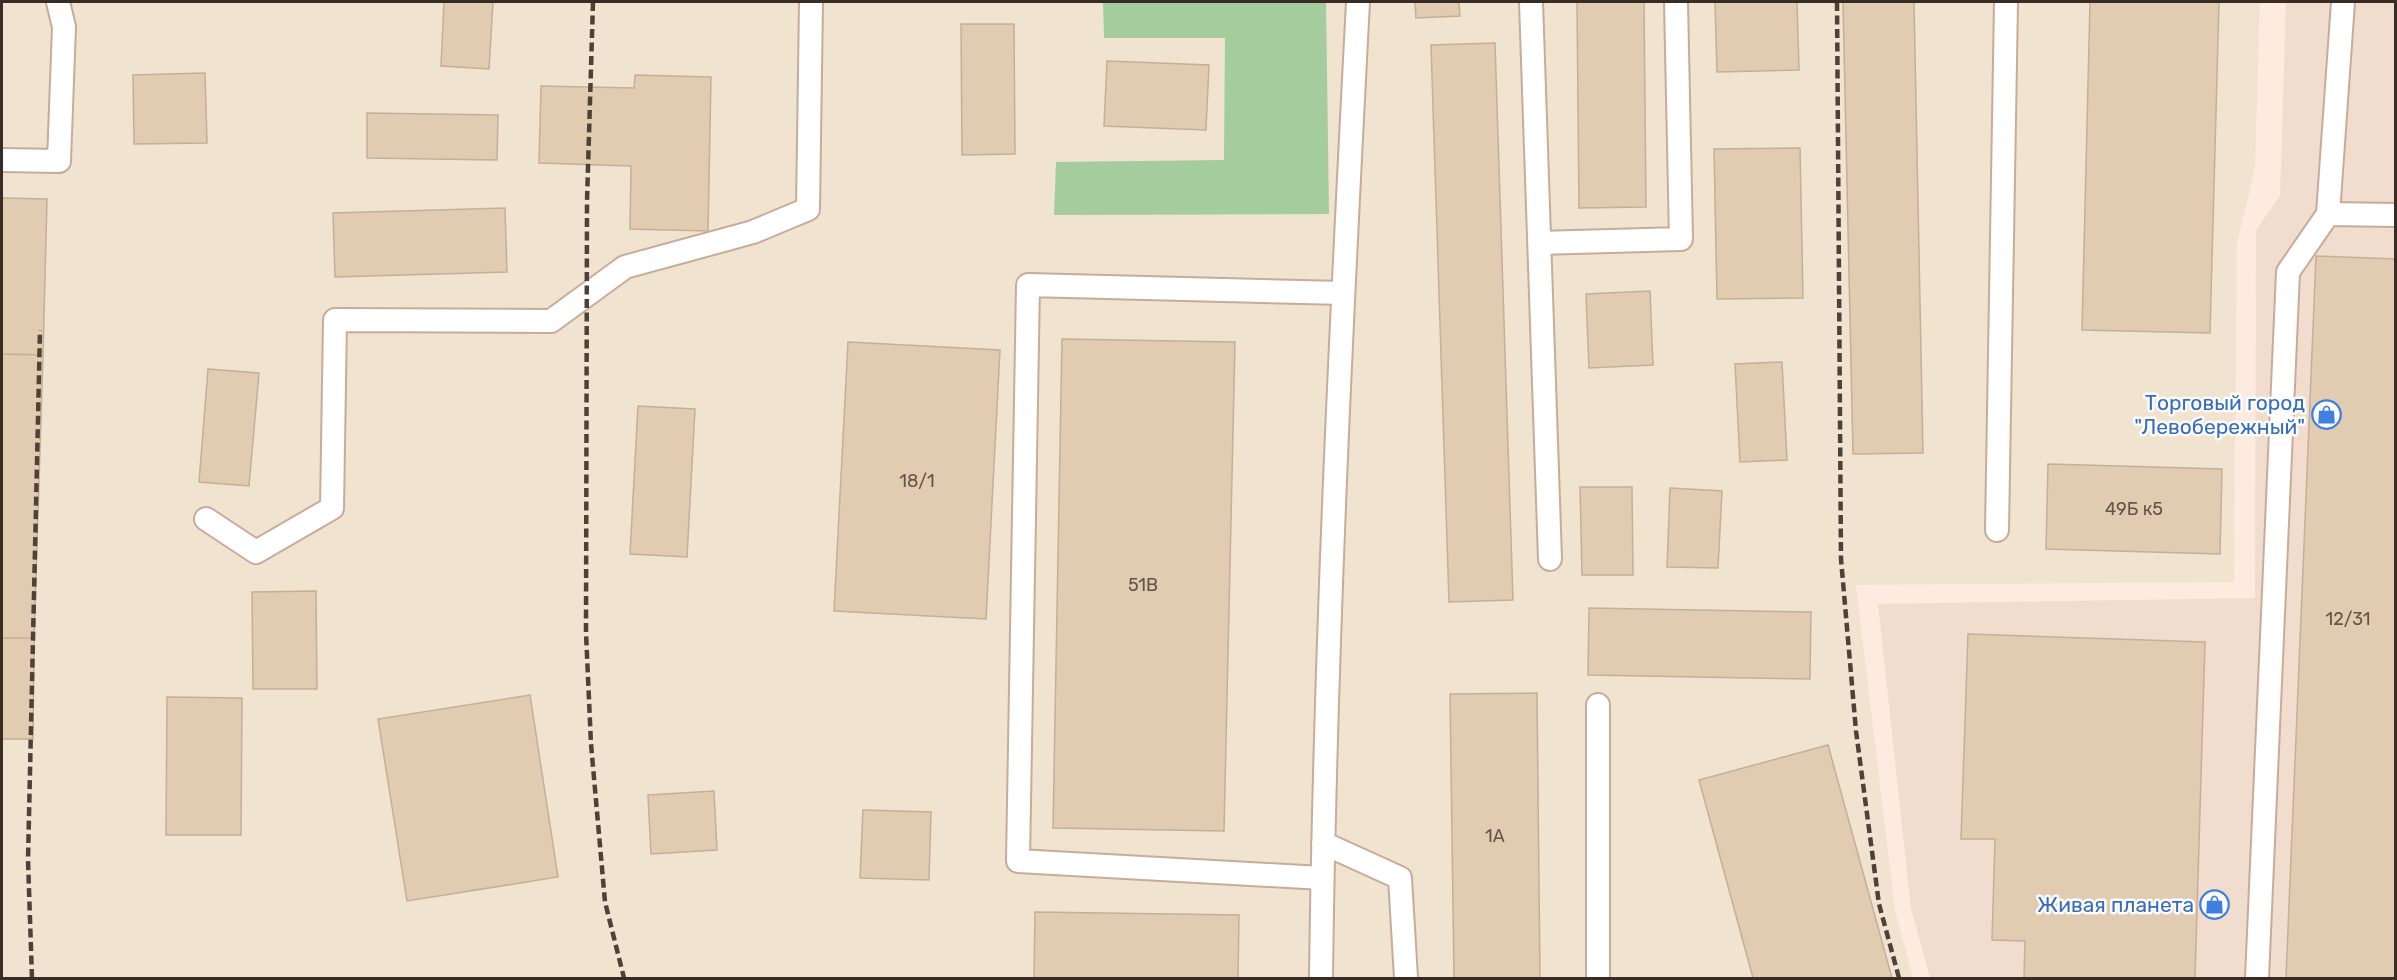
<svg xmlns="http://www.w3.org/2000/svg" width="2397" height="980" font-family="Rubik,sans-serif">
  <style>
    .commercial { fill: #f0ddce }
    .industrial { fill: #f0e3cf }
    .forest { fill: #a4cc9d }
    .building { fill: #e1cbb1; stroke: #c5af96; stroke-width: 1.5 }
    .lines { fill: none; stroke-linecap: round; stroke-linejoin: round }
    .service-casing { stroke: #c9ab99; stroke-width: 26 }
    .service { stroke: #fff; stroke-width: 22 }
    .rail { stroke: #4e4139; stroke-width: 4.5; stroke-dasharray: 9 4.5; stroke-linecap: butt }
    .labels { text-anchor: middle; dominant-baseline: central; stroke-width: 5; stroke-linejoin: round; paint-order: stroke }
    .number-label { font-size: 18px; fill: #625448 }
    .shop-label { font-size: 21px; fill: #366cbe; stroke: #fcfcfc; text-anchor: end }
  </style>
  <rect width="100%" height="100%" fill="#feebdf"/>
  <path class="commercial" d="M2286,2H2395V978H1930L1911,909L1878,604L2255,598L2256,230L2280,196Z"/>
  <path class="industrial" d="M2,2H2260L2255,169L2237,243L2234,582L1856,585L1895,910L1913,978H2Z"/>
  <path class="forest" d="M1103,2H1326L1329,214L1054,215L1056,162L1224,160L1225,38H1104Z"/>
  <path class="building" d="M444,2H493L489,69L441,66Z
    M1415,2H1459L1460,16L1416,18Z
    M1577,2H1644L1646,207L1579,208Z
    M1715,2H1797L1799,70L1717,72Z
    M1843,2H1914L1923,453L1853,454Z
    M2090,2H2219L2210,333L2082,330Z
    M961,24H1014L1015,154L962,155Z
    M1495,43L1513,600L1449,602L1431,45Z
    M1107,61L1209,65L1206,130L1104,126Z
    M205,73L207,143L134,144L133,75Z
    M635,75L711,77L708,231L630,229L631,166L539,163L541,86L634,88Z
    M367,113L498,115L497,160L367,158Z
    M1800,148L1803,298L1717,299L1714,149Z
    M2,198L47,199L43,355L2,354Z
    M505,208L507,272L335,277L333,213Z
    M2316,256L2396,259V978H2286Z
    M1650,291L1653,365L1589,368L1586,294Z
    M1062,339L1235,342L1224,831L1053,828Z
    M848,342L1000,350L986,619L834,611Z
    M2,354L43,355L34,638H2Z
    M1782,362L1787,460L1740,462L1735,364Z
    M208,369L259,373L249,486L199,482Z
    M638,406L695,409L687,557L630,554Z
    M2048,464L2222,469L2220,554L2046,549Z
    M1580,487H1632L1633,575H1582Z
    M1670,488L1722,491L1718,568L1667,567Z
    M316,591L317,689H253L252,592Z
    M1589,608L1811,612L1810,679L1588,675Z
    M1968,634L2205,642L2195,978H2024L2025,941L1992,940L1995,839H1961Z
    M2,638H34L33,739H2Z
    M1537,693L1540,978H1454L1450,694Z
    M530,695L558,877L407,901L378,719Z
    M167,697L242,698L241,835H166Z
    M1828,745L1892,978H1753L1699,780Z
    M714,791L717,850L651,854L648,795Z
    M863,810L931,812L929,880L860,878Z
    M1035,912L1239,915L1238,978H1034Z"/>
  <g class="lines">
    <defs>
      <path id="service" d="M1531,2L1550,559
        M2343,2L2328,214L2396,215
        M2,160L59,161L64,27L58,2
        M1539,243L1681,239L1676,2
        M206,519L256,552L332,508L335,320L551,321L625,267L753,232L808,209L811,2
        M1997,530L2006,2
        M1598,705V978
        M1323,843L1400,878L1406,978
        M1322,878L1018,861L1028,285L1343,293
        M1321,978C1325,653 1341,327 1358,2
        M2257,978L2288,272L2328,214"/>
    </defs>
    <use href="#service" class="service-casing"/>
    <use href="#service" class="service"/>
    <path class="rail" d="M593,2L587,201L586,633L591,744L605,902L624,978
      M1837,2L1841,559L1856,731L1879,904L1899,978
      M32,978L28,860L40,330"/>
  </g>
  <defs>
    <symbol id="shop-ring" viewBox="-11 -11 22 22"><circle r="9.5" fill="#fcfcfc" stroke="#3f7fe0" stroke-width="1.5"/><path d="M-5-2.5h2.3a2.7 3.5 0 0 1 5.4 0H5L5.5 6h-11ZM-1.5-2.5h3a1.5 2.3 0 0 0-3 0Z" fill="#3f7fe0"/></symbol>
  </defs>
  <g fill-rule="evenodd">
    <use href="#shop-ring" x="2310" y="398" width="33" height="33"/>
    <use href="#shop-ring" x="2198" y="888" width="33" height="33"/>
  </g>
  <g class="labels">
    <g class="number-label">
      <text x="917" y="481">18/1</text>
      <text x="2134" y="509">49Б к5</text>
      <text x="1143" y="585">51В</text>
      <text x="2348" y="619">12/31</text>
      <text x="1495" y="836">1А</text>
    </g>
    <g class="shop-label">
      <text x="2305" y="402">Торговый город<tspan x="2305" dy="24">"Левобережный"</tspan></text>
      <text x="2194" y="904">Живая планета</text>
    </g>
  </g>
  <rect width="2397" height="980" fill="none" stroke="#382c25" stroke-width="6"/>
</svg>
